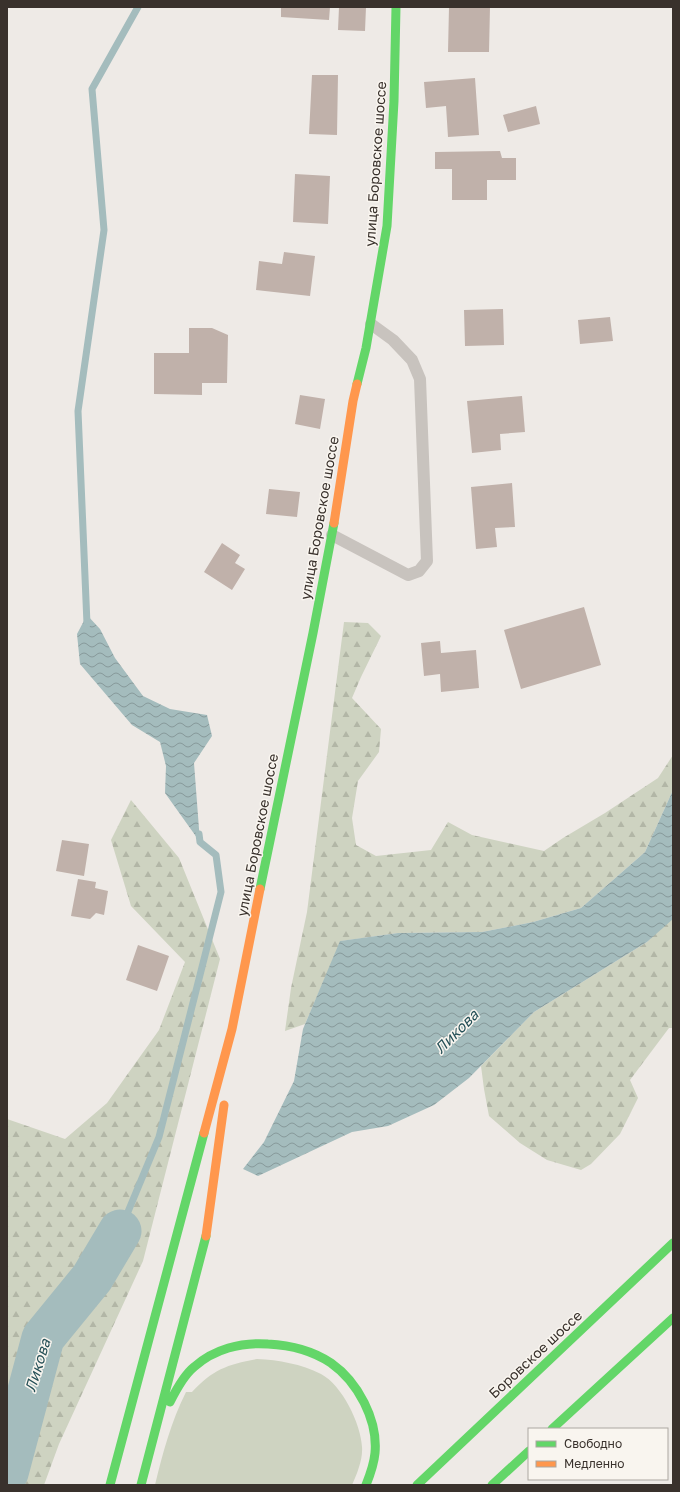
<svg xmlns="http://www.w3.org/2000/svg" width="680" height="1492" font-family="'Golos Text',sans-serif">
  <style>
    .grass { fill: #ced3c1 }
    .forest { fill: url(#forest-firs) }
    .water { fill: url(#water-waves) }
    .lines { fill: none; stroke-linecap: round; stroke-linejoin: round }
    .stream { stroke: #a4bcbd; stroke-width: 7 }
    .river { stroke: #a4bcbd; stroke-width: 43 }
    .building { fill: #c0b1aa }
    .lane { stroke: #c8c3be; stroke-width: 12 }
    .fast { stroke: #63d668; stroke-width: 9 }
    .slow { stroke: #ff974d; stroke-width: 9 }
    .labels { text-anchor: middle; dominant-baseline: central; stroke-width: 3; stroke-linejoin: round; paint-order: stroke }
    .street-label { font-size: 14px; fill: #39312c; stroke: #f9f5ef }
    .water-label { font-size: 15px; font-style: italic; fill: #255057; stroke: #f9f5ef }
  </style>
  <defs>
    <pattern id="forest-firs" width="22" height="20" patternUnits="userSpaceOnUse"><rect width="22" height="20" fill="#ced3c1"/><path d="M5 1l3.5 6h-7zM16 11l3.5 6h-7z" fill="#b2b6a6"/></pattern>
    <pattern id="water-waves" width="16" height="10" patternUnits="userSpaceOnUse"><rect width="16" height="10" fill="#a4bcbd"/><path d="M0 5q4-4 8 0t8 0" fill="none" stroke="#87999a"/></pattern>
  </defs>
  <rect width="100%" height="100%" fill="#eeeae6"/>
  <path class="grass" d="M257,1359C279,1360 301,1364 321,1374C342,1385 361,1424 362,1447C363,1459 357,1474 352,1485H155C163,1452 171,1422 186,1392H192C212,1370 228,1364 257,1359Z"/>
  <path class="forest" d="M344,622L368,623L381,636L361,677L352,698L381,729L379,752L358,781L352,818L356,845L376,856L431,850L448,822L472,835L544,851L563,838L605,813L658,778L673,755V790L645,852L581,908L533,922L482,932L398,933L341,941L305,1024L285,1031L291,988L307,912Z
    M131,800L179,858L220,959L143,1261L59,1444L44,1485H7V1119L65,1139L107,1103L159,1030L185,962L131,906L111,840Z
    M673,917V1028H669L630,1080L638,1098L620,1134L591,1164L581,1170L547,1160L520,1143L489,1116L484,1089L481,1066L534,1012L647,942Z"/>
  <path class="water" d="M87,615L100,629L115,658L143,696L170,709L207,715L212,736L194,763L200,842L165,793L166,766L160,742L132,725L80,664L77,634Z
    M673,790V919L647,942L534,1012L469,1078L434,1105L388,1126L352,1132L258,1176L243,1169L264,1142L294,1081L303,1029L340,941L398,933L482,932L533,922L581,908L645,852Z"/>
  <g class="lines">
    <path class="stream" d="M87,624L78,411L104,230L92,89L138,7
      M120,1231L159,1137L221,892L216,855L200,842L199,834"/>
    <path class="river" d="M7,1473L43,1338L92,1278L120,1231"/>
  </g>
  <path class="building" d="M281,7H330L329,20L281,17Z
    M339,7H366L365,31L338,30Z
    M449,7H490L489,52H448Z
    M312,75H338L337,135L309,134Z
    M475,78L479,135L448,137L446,106L426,108L424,82Z
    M536,106L540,124L508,132L503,115Z
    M500,151L502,158H516V180H487V200H452V169H435V152Z
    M295,174L330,176L328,224L293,222Z
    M284,252L315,256L310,296L256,290L259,261L282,264Z
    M503,309L504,345L465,346L464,310Z
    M610,317L613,341L580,344L578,320Z
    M189,328H212L228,335L227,383H202V395L154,394V353H189Z
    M300,395L325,399L320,429L295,424Z
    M522,396L525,432L500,434L501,450L472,453L467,401Z
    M512,483L515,527L495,528L497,547L476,549L471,487Z
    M269,489L300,492L297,517L266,514Z
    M222,543L240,555L235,563L245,569L232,590L204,572Z
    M584,607L601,665L521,689L504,630Z
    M440,641L441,653L476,650L479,688L441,692L440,674L424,676L421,643Z
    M62,840L89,844L84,876L56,871Z
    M78,879L96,882L95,888L108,891L104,915L96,913L90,919L71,916Z
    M138,945L169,956L157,991L126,980Z"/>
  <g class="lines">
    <path class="lane" d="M332,535L408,575L419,571L427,561L420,379L412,360L393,340L371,324"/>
    <path class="fast" d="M357,384L366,348L387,226L394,101L396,7
      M260,889L313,633L334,523
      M170,1402C176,1390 184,1375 194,1367C214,1349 241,1342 268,1344C289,1345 313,1351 331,1363C358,1382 378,1420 375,1453C374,1464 370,1475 366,1485
      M552,1429L673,1318
      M110,1485L204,1133
      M141,1485L206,1236
      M417,1485L673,1243
      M492,1485L529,1451"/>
    <path class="slow" d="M334,523L353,401L357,384
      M204,1133L232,1029L260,889
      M206,1236L224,1105"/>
  </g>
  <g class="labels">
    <g class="street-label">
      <text transform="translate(375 164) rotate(-86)">улица Боровское шоссе</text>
      <text transform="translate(319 518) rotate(-80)">улица Боровское шоссе</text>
      <text transform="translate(257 835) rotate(-79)">улица Боровское шоссе</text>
      <text transform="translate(535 1354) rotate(-43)">Боровское шоссе</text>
    </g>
    <g class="water-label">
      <text transform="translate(456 1031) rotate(-45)">Ликова</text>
      <text transform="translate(37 1365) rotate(-73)">Ликова</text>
    </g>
  </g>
  <rect width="680" height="1492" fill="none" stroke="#39312c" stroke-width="16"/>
  <rect x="528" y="1428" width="140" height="52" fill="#f9f5ef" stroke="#aca7a1"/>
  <rect x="536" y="1441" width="20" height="6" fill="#63d668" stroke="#aca7a1"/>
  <text x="564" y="1448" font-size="12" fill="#39312c">Свободно</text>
  <rect x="536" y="1461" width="20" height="6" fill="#ff974d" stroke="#aca7a1"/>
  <text x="564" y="1468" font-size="12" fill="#39312c">Медленно</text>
</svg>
